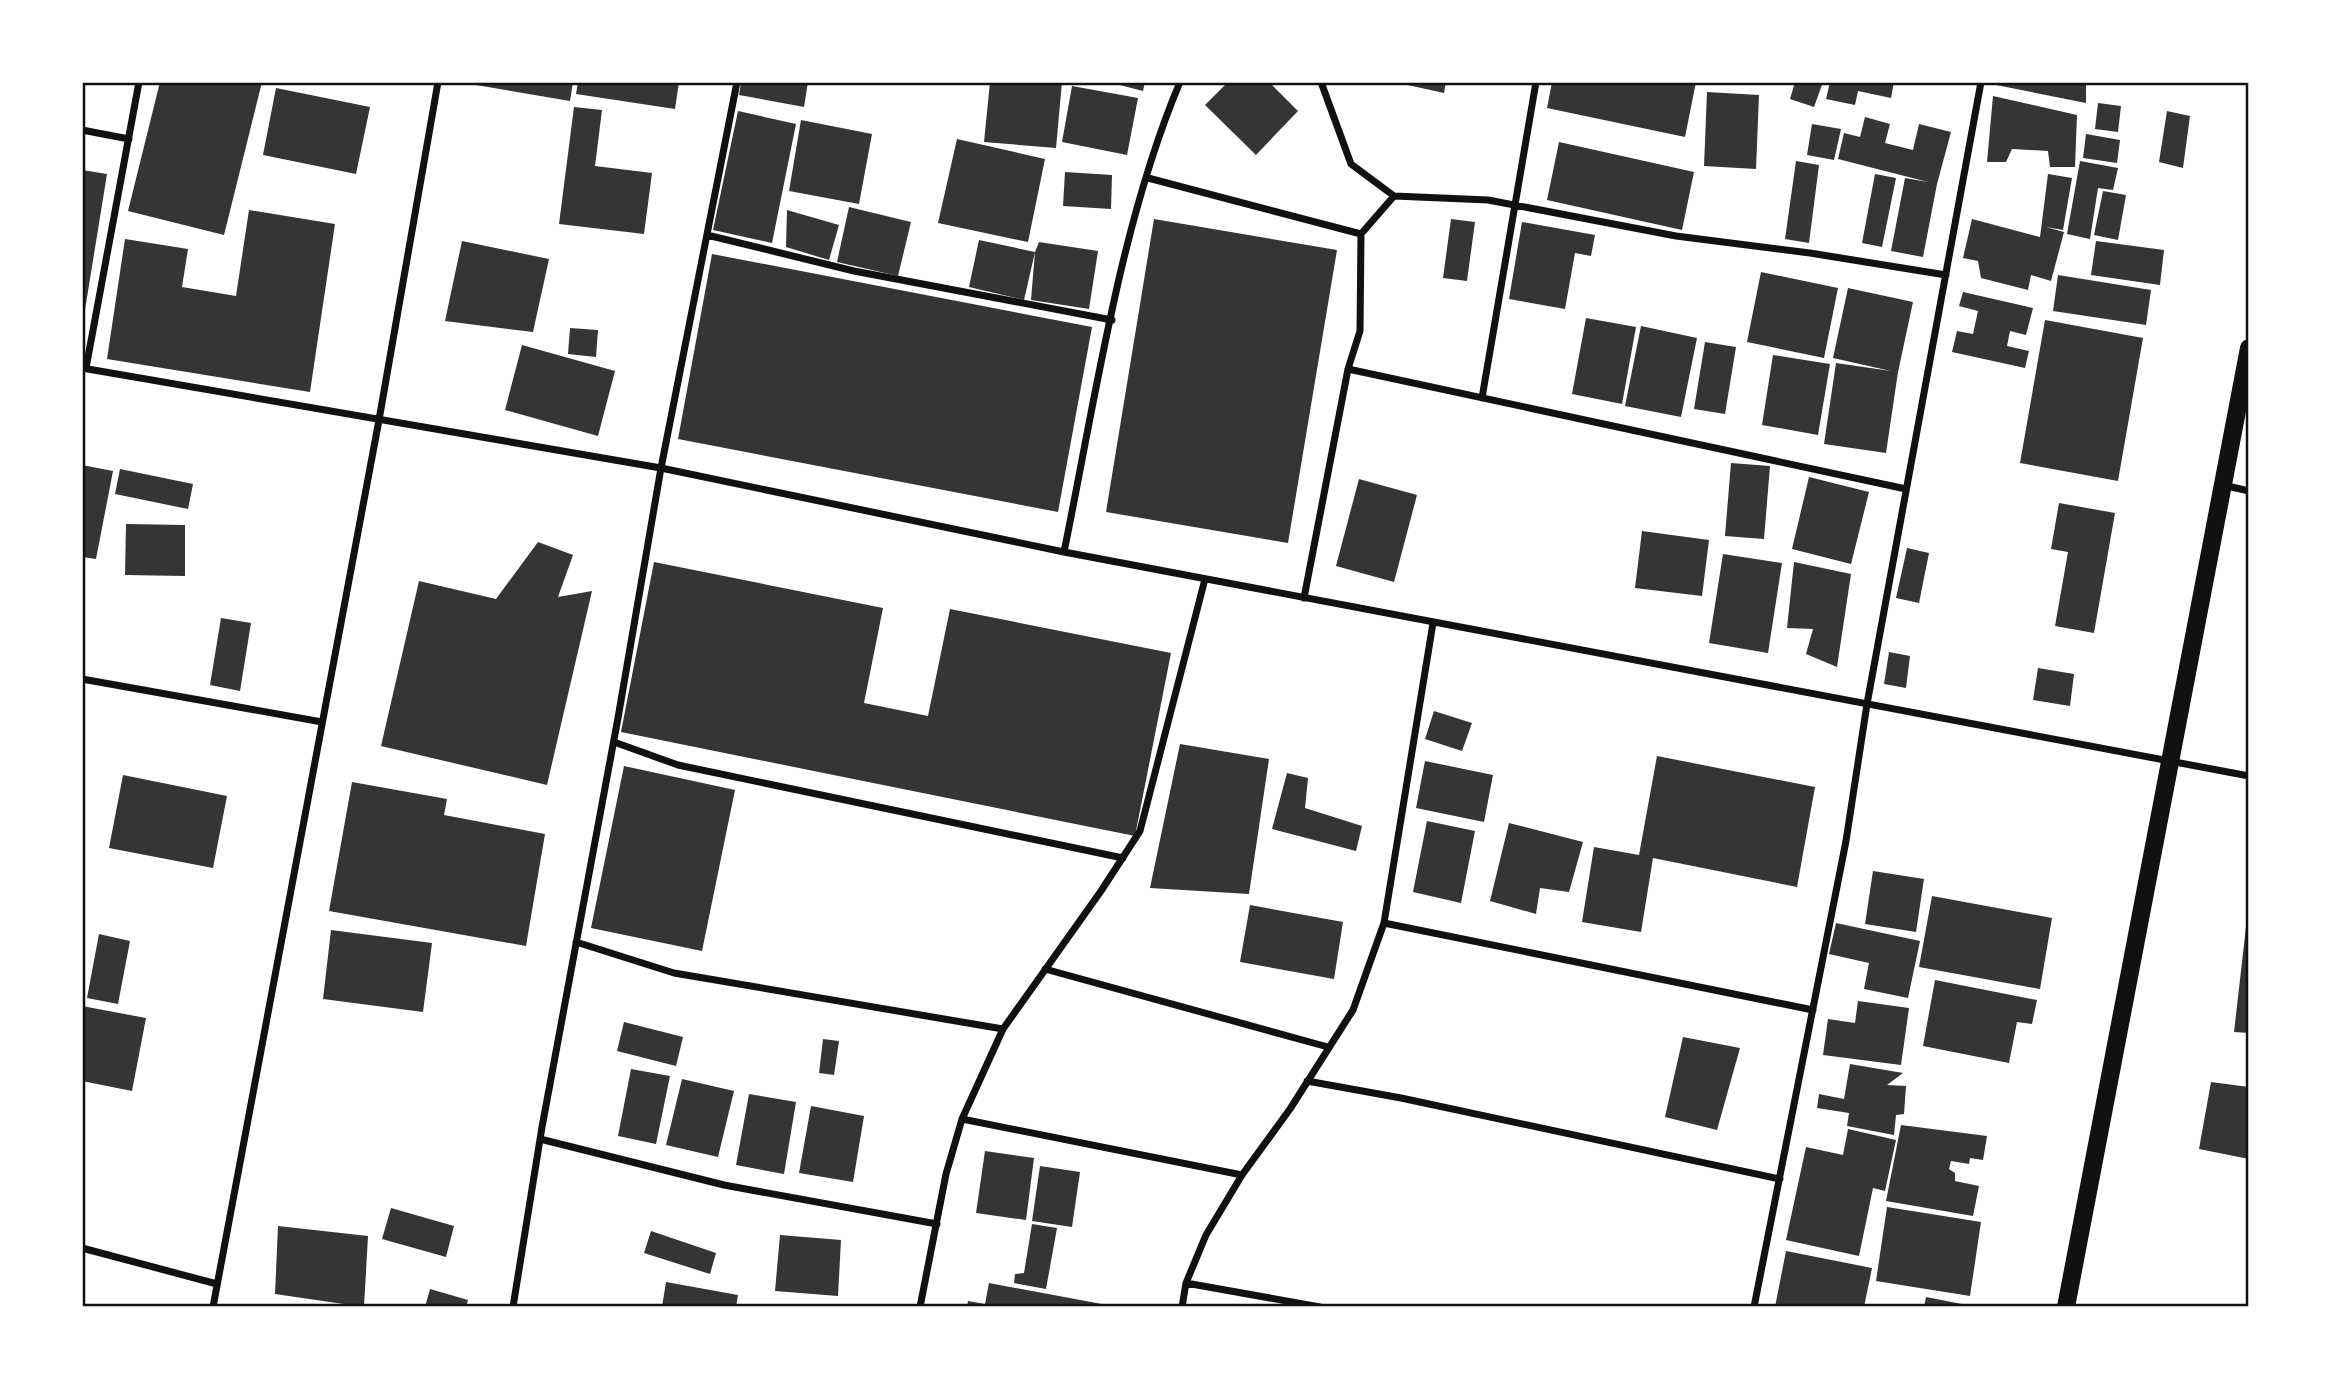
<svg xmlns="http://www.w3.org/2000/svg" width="2331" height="1389" font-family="Arial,sans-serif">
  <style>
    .building { fill: #353535 }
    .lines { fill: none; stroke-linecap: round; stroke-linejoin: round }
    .minor { stroke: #111; stroke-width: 7 }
    .primary { stroke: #111; stroke-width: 18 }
    .neatline { fill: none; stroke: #111; stroke-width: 2.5 }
  </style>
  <rect width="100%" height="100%" fill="#fff"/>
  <path class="building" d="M160,82H262L224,235L128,211Z
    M477,82H573L570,101L476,85Z
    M578,82H679L675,109L576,94Z
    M741,82H808L804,107L739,95Z
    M990,82H1062L1056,148L984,142Z
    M1108,82H1145L1143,91Z
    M1228,82H1269L1298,111L1256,155L1205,105Z
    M1394,82H1446L1444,93Z
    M1552,82H1696L1685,137L1547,108Z
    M1795,82H1823L1814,107L1790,99Z
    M1830,82L1851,84L1894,82L1891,98L1858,91L1855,105L1826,99Z
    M1996,82H2086V103L1996,85Z
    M1072,86L1138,98L1127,155L1062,142Z
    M276,88L370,107L356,174L263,155Z
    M1707,92L1759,95L1756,169L1704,166Z
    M1993,96L2077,115L2075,167H2050L2048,151L2012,149L2006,162H1987Z
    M2098,103L2121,106L2118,132L2095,129Z
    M574,107L602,110L595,166L652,173L644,234L559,224Z
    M738,111L796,124L772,243L713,230Z
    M2167,111L2190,116L2183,168L2159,162Z
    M1865,117L1890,124L1885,143L1913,150L1919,124L1951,132L1937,184L1923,257L1891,251L1905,178L1928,182L1838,159L1844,133L1860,137Z
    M801,120L872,134L859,204L789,191Z
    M1812,124L1841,129L1834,160L1807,155Z
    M2086,134L2120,140L2117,163L2083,158Z
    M957,139L1045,159L1028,242L938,223Z
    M1559,142L1694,172L1682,230L1547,200Z
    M1796,161L1819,165L1809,243L1785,239Z
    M2080,161L2118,168L2113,190L2098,188L2090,239L2067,234Z
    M82,170L107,174L84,316H82Z
    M1065,172L1112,175L1111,209L1063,206Z
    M1875,174L1896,178L1882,247L1862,243Z
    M2048,174L2072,178L2063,230L2046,227L2064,232L2051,281L2031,275L2028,290L1981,278L1978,261L1963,258L1972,219L2040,237Z
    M2103,191L2126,195L2118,240L2094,235Z
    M849,207L911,222L898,276L837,262Z
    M249,210L335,224L310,392L107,359L125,239L188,249L182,287L236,296Z
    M787,210L839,225L829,260L786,247Z
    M1154,219L1337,250L1288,543L1106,512Z
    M1451,219L1475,222L1467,281L1443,278Z
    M1522,222L1595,235L1591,256L1575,253L1565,309L1509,299Z
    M979,240L1035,252L1024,300L969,287Z
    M462,241L549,259L533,332L445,321Z
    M2096,241L2164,250L2160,285L2091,275Z
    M1039,242L1098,251L1089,309L1031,300L1035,252Z
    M712,254L1092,327L1058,512L678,439Z
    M1761,272L1838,288L1824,358L1747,342Z
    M2058,275L2151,290L2146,325L2053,311Z
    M1848,288L1913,302L1898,372L1886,453L1824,444L1836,363L1891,371L1833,358Z
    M1963,292L2033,308L2026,335L2010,331L2007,346L2029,351L2025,368L1952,352L1957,331L1973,334L1978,311L1959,306Z
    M1586,318L1636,327L1622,404L1572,394Z
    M2045,320L2143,338L2118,481L2020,463Z
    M1641,326L1697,338L1681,417L1625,406Z
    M570,328L598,330L596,357L568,354Z
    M1705,342L1736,347L1725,414L1694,409Z
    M522,345L615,371L598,436L505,410Z
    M1773,355L1830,364L1818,435L1762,425Z
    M1731,463L1770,466L1764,539L1725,536Z
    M82,465L113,471L96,559L82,557Z
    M120,469L193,484L188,509L115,494Z
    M1809,477L1869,492L1851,564L1792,549Z
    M1359,479L1417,495L1394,582L1336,566Z
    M2059,503L2115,513L2094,633L2055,626L2068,552L2051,549Z
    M126,524L185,525V576L125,575Z
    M1642,531L1709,540L1702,596L1635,588Z
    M538,542L573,555L558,597L592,591L547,785L381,746L419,581L496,599Z
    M1907,548L1929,553L1919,603L1896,598Z
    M1723,554L1782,563L1768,653L1709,643Z
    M654,562L883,608L864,703L928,716L950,609L1171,653L1135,836L621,732Z
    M1794,562L1851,574L1837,667L1806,654L1813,629L1787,628Z
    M221,618L251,623L240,691L210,685Z
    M1889,652L1910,656L1906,688L1884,684Z
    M2038,668L2074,674L2070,706L2033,700Z
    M1434,711L1472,723L1462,751L1425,739Z
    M1180,744L1269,759L1249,894L1150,888Z
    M1657,756L1815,787L1797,887L1653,858L1641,932L1582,922L1594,847L1639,855Z
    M1425,761L1493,775L1484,822L1416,808Z
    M624,766L735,790L702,951L591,928Z
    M1287,773L1308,778L1305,808L1362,826L1356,851L1272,829Z
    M123,775L227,796L213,868L109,848Z
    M352,782L447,799L444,815L545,834L526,946L329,911Z
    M1427,821L1475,831L1461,903L1413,892Z
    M1509,823L1583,842L1569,892L1540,888L1536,914L1490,901Z
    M1873,871L1924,879L1916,932L1865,924Z
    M1932,896L2052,918L2040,989L1919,967Z
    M1250,905L1343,922L1334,979L1240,962Z
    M2247,918H2249V1033L2234,1032Z
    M1836,923L1920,941L1908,998L1864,989L1869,963L1829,954Z
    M331,930L432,943L423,1012L323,999Z
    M99,934L130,941L118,1004L87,998Z
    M1935,980L2037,1000L2032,1024L2017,1022L2009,1063L1923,1046Z
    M1858,1001L1909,1008L1901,1065L1823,1055L1828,1019L1855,1023Z
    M82,1006L146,1018L132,1091L82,1081Z
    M624,1022L683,1037L676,1066L617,1051Z
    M1683,1037L1740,1048L1717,1130L1665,1117Z
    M823,1039L839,1041L834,1075L819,1073Z
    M1850,1064L1903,1073L1887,1085L1906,1086L1904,1114L1896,1115L1894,1135L1847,1126L1849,1113L1817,1108L1819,1094L1844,1099Z
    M631,1069L670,1076L656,1144L618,1136Z
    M682,1079L734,1091L718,1157L666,1145Z
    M2211,1082L2249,1087V1159L2199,1149Z
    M749,1094L796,1102L784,1174L736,1165Z
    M811,1106L864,1116L853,1182L799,1173Z
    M1901,1125L1987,1136L1983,1160L1970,1158L1969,1164L1951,1161L1949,1169L1955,1173V1181L1979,1186L1973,1216L1886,1201Z
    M1848,1129L1896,1140L1885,1191L1873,1188L1859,1256L1786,1240L1806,1147L1843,1155Z
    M985,1151L1034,1158L1026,1220L976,1213Z
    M1040,1166L1080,1172L1072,1227L1032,1221Z
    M1887,1207L1981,1222L1970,1296L1876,1281Z
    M391,1208L454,1226L446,1257L382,1239Z
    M1032,1224L1057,1228L1046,1289L1014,1283L1015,1274L1024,1273Z
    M278,1226L368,1236L364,1307L275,1294Z
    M651,1231L716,1253L710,1274L644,1253Z
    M780,1235L841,1240L838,1296L775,1291Z
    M1786,1251L1872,1268L1864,1307H1775Z
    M666,1282L738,1295L736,1307H662Z
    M989,1283L1107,1305V1307H967L968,1301L985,1304Z
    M430,1289L468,1300L466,1307H425Z
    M1926,1297L1962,1304V1307H1924Z"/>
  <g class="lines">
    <path class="minor" d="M82,130L129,139
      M1148,178L1361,234
      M1394,196L1488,200L1676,236L1810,253L1946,275
      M707,235L854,271L1112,320
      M82,368L661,468L1064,552L2249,776
      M86,368L139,82
      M1348,369L1906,489
      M1482,398L1536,82
      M2223,485L2249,491
      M1064,552C1095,401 1120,224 1180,82
      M1304,598L1348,369L1360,331L1361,234L1394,196L1351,164L1321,82
      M82,679L322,722
      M614,742L678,765L1123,858
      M1384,923L1813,1010
      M576,942L674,973L1003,1029
      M1045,969L1328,1047
      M1307,1081L1401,1098L1780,1179
      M962,1119L1242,1175
      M540,1139L724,1185L937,1224
      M82,1248L217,1284
      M1186,1283L1320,1307
      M213,1307L379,420L438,82
      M513,1307L542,1127L618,718L661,468L737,82
      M920,1307L946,1174L962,1119L1003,1029L1101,891L1140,831L1205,579
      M1182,1307L1186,1283L1206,1235L1242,1175L1290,1109L1353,1010L1384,923L1433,623
      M1754,1307L1846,841L1867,704L1981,82"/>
    <path class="primary" d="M2066,1307L2249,348"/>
  </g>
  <rect width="2331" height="1389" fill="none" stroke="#ffffff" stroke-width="168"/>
  <rect x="84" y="84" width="2163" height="1221" class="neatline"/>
</svg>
